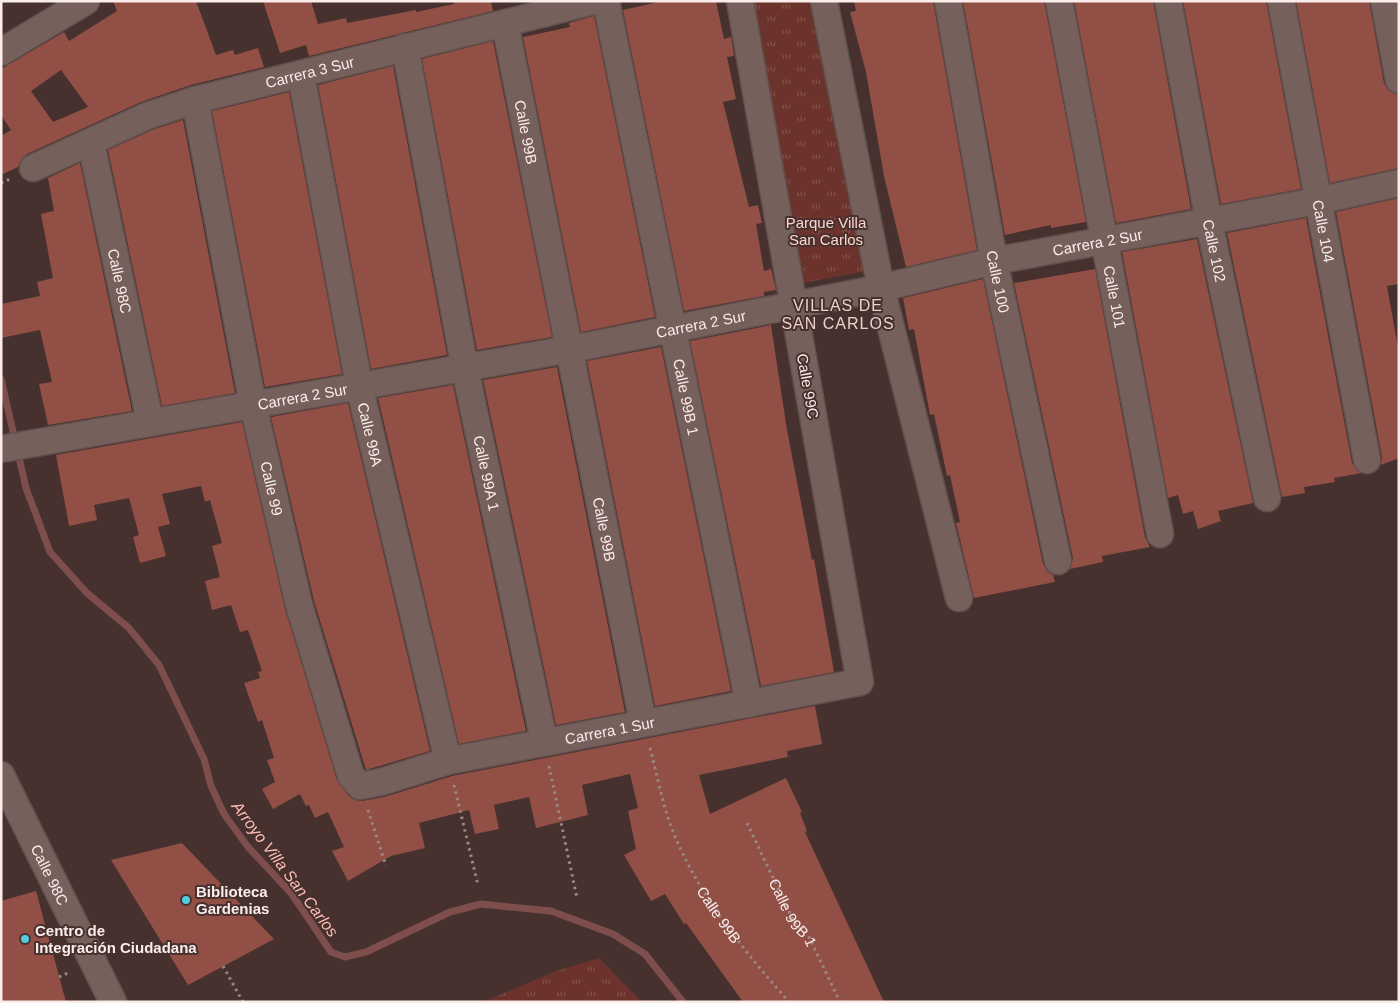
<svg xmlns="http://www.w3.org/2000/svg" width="1400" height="1003" font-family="Arial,sans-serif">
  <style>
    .park { fill: url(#park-tufts) }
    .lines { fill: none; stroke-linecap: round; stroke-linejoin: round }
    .stream { stroke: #7d4e4b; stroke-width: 7 }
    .building { fill: #914f45; fill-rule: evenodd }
    .minor-casing { stroke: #61504d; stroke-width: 29 }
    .path { stroke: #9a8886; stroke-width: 3; stroke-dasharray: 2.5 4; stroke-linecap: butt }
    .minor { stroke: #76605c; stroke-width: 26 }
    .poi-dot { fill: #54cadd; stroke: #46312e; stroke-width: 2 }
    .labels { text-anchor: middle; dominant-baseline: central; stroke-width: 4; stroke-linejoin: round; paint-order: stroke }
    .street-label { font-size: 15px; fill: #fbedeb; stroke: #46312e }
    .park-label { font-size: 15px; fill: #fed4cd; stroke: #46312e }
    .poi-label { font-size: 15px; font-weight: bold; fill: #fbedeb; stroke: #46312e; text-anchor: start }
    .neighbourhood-label { font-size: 16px; letter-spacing: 1px; fill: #ebd1cc; stroke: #46312e }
    .water-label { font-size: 16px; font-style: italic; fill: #fdbfb5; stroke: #46312e }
  </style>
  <defs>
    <pattern id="park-tufts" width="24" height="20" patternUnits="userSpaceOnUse" patternTransform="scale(1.25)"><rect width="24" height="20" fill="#6b332b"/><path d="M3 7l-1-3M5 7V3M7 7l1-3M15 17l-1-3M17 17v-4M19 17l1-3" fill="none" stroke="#81514a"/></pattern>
  </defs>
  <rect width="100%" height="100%" fill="#46312e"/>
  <path class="park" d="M754,1H815L866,271L803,283Z
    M599,958L642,1002H483L556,971Z"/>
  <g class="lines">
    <path class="stream" d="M1,379L26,488L50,552L87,593L129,628L159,665L204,759L211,786L224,814L248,847L291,893L331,952L345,957L366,952L450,912L481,904L551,911L613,934L645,954L683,1002"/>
  </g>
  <path class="building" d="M113,1H196L216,55L233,50L235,55L258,48L264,67L191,85L141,102L27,154L21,160L18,167L1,175V136L11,130L1,115V69L64,32L69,41L117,11ZM61,70L88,107L53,122L31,91Z
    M263,1H311L318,24L346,18L347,23L416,10V12L454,4V1H491L493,11L309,56L306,45L280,53Z
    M663,1H716L724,39L731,37L734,56L727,57L736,99L723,102L749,207L758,205L762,223L756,224L764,271L771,269L776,290L764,292V296L684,311L623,10Z
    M854,1H933L977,250L906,267L884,176L866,72L850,12L856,11Z
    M963,1H1044L1086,222L1051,228V225L1005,235Z
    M1074,1H1153L1191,209L1116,223Z
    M1183,1H1266L1301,189L1221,204Z
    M1296,1H1369L1384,83L1388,90L1399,95V168L1330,183Z
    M594,16L655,317L581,332L523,37L570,27L569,23Z
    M493,41L552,337L477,350L422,59Z
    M393,66L447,355L371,369L318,85Z
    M289,92L342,374L265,387L212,111Z
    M183,120L235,393L162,406L108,150L152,130Z
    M80,163L132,411L48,425L39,384L52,382L40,330L1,338V304L40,296L37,282L53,278L41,214L54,211L48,178Z
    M1399,198V284L1387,286L1399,353V458L1381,465L1382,457L1336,212Z
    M1306,218L1352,463L1361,473L1334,478L1335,482L1304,487L1305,493L1282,497L1227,233Z
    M1197,239L1253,503L1218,511L1221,521L1198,529L1193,511L1183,514L1178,495L1168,498L1122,252Z
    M1095,269L1145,537L1150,547L1102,556L1103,562L1070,569L1073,558L1014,283Z
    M983,279L1043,564L1047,571L1053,575L1055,582L974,598L956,523L960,522L950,475L947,476L934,414L930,415L914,329L909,330L903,298Z
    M771,325L787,430L812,560L814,559L834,672L761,686L690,341Z
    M661,347L731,691L655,706L587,361Z
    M557,367L625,712L556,725L483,380Z
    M453,385L526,731L459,744L378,398Z
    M348,403L430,751L366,770L314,601L271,417Z
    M242,422L285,609L337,780L349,796L355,800L362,801L384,797L452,776L815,706L822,744L787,751L788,757L699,775L710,814L786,778L802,812L800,813L807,831L805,832L884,1002H743L686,923L684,924L665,894L651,901L624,855L636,849L628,811L638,808L630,774L582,785L588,815L536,828L529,797L494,805L499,829L475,834L469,810L419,823L425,848L391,856L348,881L332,851L344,847L328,812L315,818L309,805L306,806L300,794L273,809L262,789L275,782L267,760L274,758L262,720L258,722L244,683L260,678L258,672L262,671L248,630L240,632L231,605L212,610L205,581L220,577L212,546L222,543L210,500L205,502L201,486L162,494L170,524L158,527L166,556L140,563L133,537L139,535L129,498L94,505L97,520L69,526L56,455Z
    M182,843L274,939L188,985L111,860Z
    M36,891L66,1002H1V901Z"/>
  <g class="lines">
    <defs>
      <g id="minor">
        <path id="s3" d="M606,1L749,704"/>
        <path d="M824,1L881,288L959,598"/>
        <path id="s4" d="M948,1L994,261L1058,561"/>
        <path id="s5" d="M1059,1L1160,534"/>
        <path id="s6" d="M1168,1L1209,222L1267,498"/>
        <path id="s7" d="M1281,1L1367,460"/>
        <path d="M1384,1L1399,80"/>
        <path id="s8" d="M505,23L643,723"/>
        <path id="s9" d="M405,47L465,369L544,741"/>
        <path d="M1,52L86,1"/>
        <path id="s10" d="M301,75L359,385L448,761"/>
        <path id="s11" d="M195,100L253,405L299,605L351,776L360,786L381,782L448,761L860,682L740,1"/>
        <path id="s12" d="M91,143L150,421"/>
        <path id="s13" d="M33,168L147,116L195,100L594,1"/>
        <path id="s14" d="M1,449L571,349L881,288L994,261L1317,201L1399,183"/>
        <path id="s15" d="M1,775L113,1002"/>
      </g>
    </defs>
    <use href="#minor" class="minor-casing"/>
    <g class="path">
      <path d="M1,183L12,178"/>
      <path id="s1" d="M650,748C657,774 662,803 672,829C697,893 743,950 789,1002"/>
      <path d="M549,766L577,898"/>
      <path d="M454,785L478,885"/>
      <path d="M368,810L386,866"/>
      <path id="s2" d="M747,823L794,922L809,937L840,1002"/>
      <path d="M223,966L243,1002"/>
      <path d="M59,977L70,972"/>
    </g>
    <use href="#minor" class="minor"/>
  </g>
  <g class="poi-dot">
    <circle cx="186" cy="900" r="5"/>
    <circle cx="25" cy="939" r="5"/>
  </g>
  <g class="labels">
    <g class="street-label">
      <text stroke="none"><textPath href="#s13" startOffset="294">Carrera 3 Sur</textPath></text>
      <text stroke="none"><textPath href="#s8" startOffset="111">Calle 99B</textPath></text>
      <text stroke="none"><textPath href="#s7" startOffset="234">Calle 104</textPath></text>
      <text stroke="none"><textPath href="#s14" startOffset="1116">Carrera 2 Sur</textPath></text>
      <text stroke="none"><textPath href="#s6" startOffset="254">Calle 102</textPath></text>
      <text stroke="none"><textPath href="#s12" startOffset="141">Calle 98C</textPath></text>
      <text stroke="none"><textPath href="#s4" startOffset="285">Calle 100</textPath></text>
      <text stroke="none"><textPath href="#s5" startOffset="301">Calle 101</textPath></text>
      <text stroke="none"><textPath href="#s14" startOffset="711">Carrera 2 Sur</textPath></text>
      <text transform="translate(808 386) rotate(80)">Calle 99C</text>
      <text stroke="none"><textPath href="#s14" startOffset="306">Carrera 2 Sur</textPath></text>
      <text stroke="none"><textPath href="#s3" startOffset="404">Calle 99B 1</textPath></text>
      <text stroke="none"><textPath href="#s10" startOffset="366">Calle 99A</textPath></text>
      <text stroke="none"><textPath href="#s9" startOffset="434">Calle 99A 1</textPath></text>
      <text stroke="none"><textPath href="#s11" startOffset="396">Calle 99</textPath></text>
      <text stroke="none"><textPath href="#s8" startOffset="516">Calle 99B</textPath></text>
      <text stroke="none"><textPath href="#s11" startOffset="964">Carrera 1 Sur</textPath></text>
      <text stroke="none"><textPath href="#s15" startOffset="111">Calle 98C</textPath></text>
      <text stroke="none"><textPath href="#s2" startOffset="101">Calle 99B 1</textPath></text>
      <text stroke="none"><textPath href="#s1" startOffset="182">Calle 99B</textPath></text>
    </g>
    <g class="park-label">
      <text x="826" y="222">Parque Villa<tspan x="826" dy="17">San Carlos</tspan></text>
    </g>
    <g class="poi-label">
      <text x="196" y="891">Biblioteca<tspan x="196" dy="17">Gardenias</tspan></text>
      <text x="35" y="930">Centro de<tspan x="35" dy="17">Integración Ciudadana</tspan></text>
    </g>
    <g class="neighbourhood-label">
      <text x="838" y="305">VILLAS DE<tspan x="838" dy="18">SAN CARLOS</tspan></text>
    </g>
    <g class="water-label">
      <text transform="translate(285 869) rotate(53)">Arroyo Villa San Carlos</text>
    </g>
  </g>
  <rect width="1400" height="1003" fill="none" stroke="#fbedeb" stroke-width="5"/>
</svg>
